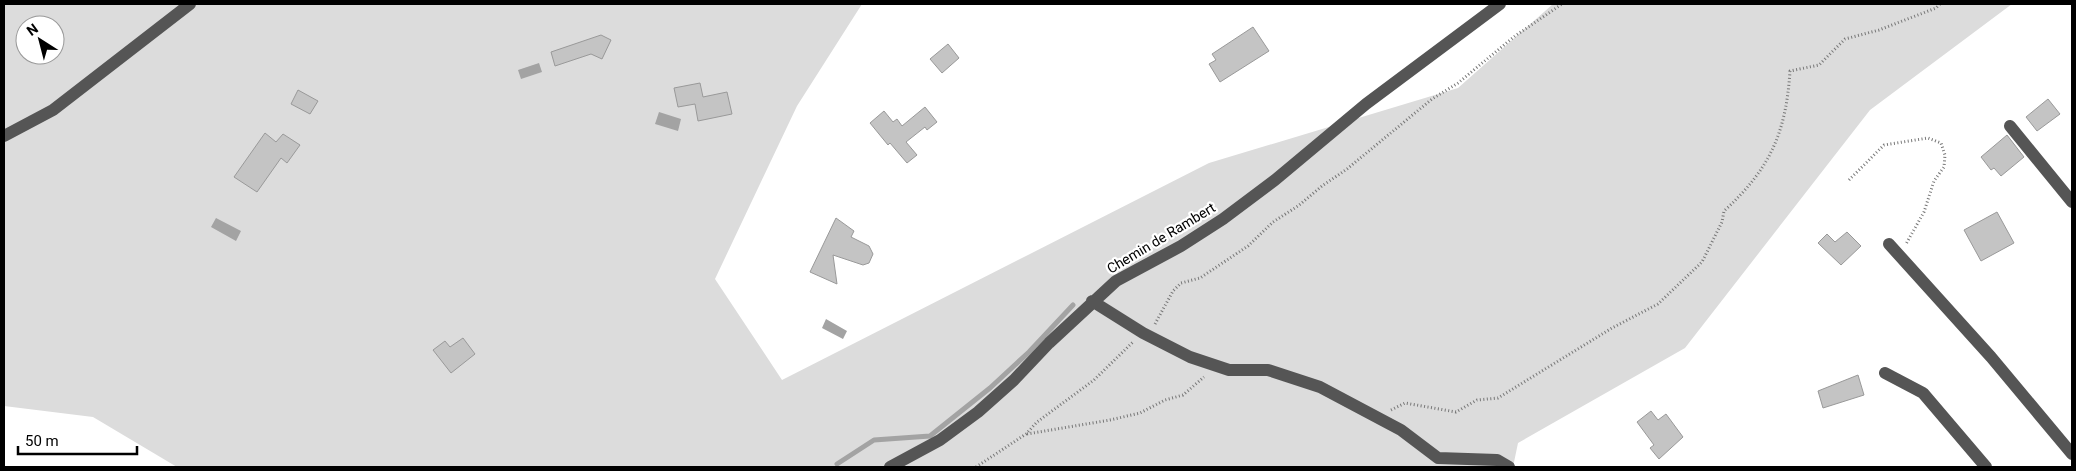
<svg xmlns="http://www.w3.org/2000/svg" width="2076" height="471" font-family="Roboto,sans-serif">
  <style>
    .green { fill: #dcdcdc; fill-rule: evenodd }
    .water { fill: #a3a3a3 }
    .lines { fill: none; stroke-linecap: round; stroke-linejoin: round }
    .stream { stroke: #a3a3a3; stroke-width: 5 }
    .building { fill: #c4c4c4; stroke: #999 }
    .path { stroke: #777; stroke-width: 3; stroke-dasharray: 1 2.5; stroke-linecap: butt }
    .minor { stroke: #555; stroke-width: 12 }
    .labels { text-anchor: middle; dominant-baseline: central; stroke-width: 4.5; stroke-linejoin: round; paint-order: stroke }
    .street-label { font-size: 14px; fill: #000; stroke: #fff }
  </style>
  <rect width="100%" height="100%" fill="#fff"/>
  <path class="green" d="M4,4H862L797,106L715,279L782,380L1209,163L1458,88L1553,4H2012L1870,110L1685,348L1518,443L1513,467H177L93,417L4,406ZM25,25H55V55H25Z"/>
  <path class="water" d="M539,63L542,72L521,79L518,70Z
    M659,112L681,119L678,131L655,124Z
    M216,218L241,231L236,241L211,227Z
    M826,319L847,331L843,339L822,328Z"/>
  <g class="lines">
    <path class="stream" d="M837,464L874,440L930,436L990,388L1029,352L1073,305"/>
  </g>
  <path class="building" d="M1253,27L1269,51L1220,82L1209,64L1216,60L1212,54Z
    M601,35L611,40L602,59L591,54L555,66L551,52Z
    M948,44L959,58L942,73L930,59Z
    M700,83L703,97L727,92L732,114L698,121L695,104L678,107L674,88Z
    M298,90L318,101L310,114L291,104Z
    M2048,99L2060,114L2037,131L2026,117Z
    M925,107L937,122L927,130L925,127L906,142L917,155L907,163L890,143L888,145L870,123L884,111L893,122L897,119L902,126Z
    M265,133L276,142L283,134L300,145L287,163L281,158L257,192L234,177Z
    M2007,135L2024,157L2001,176L1994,168L1991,170L1981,157Z
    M1997,212L2014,243L1981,261L1964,230Z
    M836,218L854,231L851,237L869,246L873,254L869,263L863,265L833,255L837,284L810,272Z
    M1847,232L1861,246L1841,265L1818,243L1827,234L1835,242Z
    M463,338L475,354L451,373L433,350L445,341L450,347Z
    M1858,375L1864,395L1823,408L1818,391Z
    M1651,411L1658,420L1666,414L1683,437L1659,459L1650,448L1654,445L1637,422Z"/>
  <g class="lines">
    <path class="path" d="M1849,180L1884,145L1928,138L1941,143L1945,155L1944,167L1934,181L1924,212L1906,244
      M1155,324L1173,291L1181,283L1200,278L1248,246L1273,222L1298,206L1322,186L1347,169L1432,99L1458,83L1515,36L1562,4
      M1391,410L1405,403L1456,412L1477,400L1498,398L1612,328L1658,304L1702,262L1722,222L1724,211C1770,169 1786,133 1790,71L1819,65L1845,39L1879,30L1936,8L1940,4
      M1027,434L1110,420L1140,413L1165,400L1183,395L1204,377
      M976,467L1026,434L1037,422L1094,380L1133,342"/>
    <path class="minor" d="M2010,126L2072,202
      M4,136L53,110L190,4
      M1889,244L1991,357L2072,454
      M1092,301L1143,333L1190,357L1229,370H1268L1320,387L1401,430L1438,458L1497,460L1509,467
      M1885,373L1923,393L1986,467
      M890,467L940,440L978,412L1014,380L1049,343L1116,281L1181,246L1223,219L1275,180L1366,104L1500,4"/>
  </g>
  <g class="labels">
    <g class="street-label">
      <text transform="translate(1161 238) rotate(-31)">Chemin de Rambert</text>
    </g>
  </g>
  <rect width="2076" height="471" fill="none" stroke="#000000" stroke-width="10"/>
  <g transform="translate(40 40) rotate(324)"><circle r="24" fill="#ffffff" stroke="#999999"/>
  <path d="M0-4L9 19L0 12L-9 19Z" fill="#000000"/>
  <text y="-8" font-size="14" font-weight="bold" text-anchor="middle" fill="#000000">N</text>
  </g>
  <path d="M18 446v8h119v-8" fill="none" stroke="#000000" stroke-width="2.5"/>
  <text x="25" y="446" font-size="15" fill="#000000" stroke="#ffffff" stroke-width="4" paint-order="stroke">50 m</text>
</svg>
